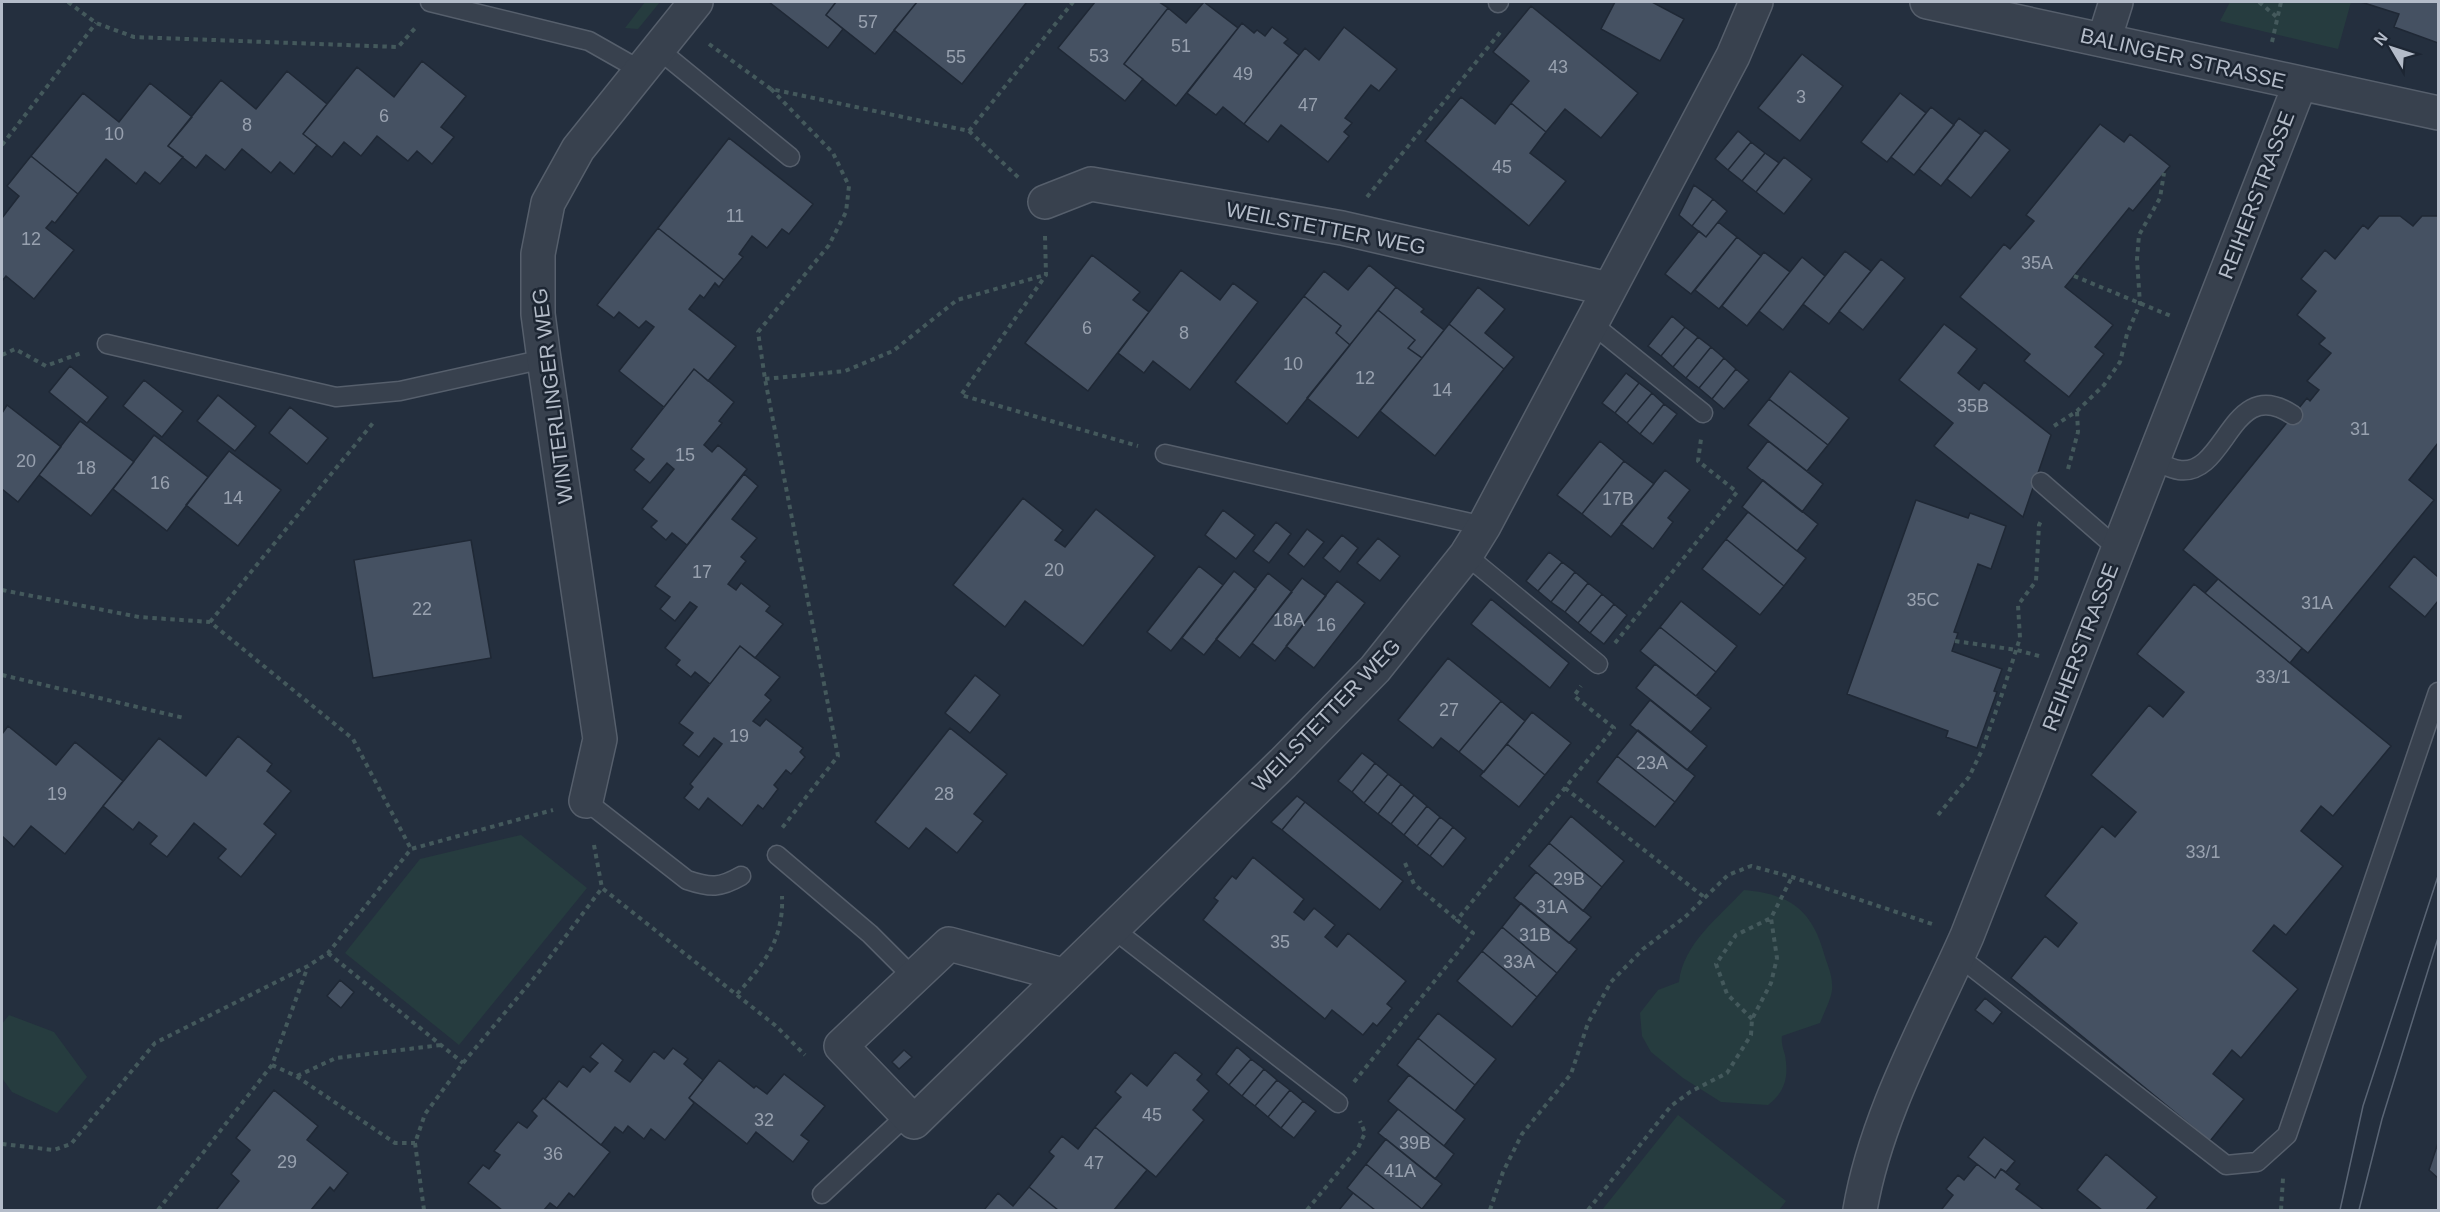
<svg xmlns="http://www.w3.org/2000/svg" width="2440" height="1212" font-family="Helvetica,sans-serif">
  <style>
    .green { fill: #263c3f }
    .building { fill: #455162; stroke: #1f2835; stroke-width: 1.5 }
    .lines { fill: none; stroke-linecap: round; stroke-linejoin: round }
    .lane-casing { stroke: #565f6c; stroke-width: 21 }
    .street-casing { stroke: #565f6c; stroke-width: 36 }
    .path { stroke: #44595c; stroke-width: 4; stroke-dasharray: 4.5 4.5; stroke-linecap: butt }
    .lane { stroke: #38414e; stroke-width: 18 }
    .street { stroke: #38414e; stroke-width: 33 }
    .tram { stroke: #5a6575; stroke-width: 1.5 }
    .labels { text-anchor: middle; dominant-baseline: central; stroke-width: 5; stroke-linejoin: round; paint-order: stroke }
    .number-label { font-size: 18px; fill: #98a1af }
    .street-label { font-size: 21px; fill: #b4bcc9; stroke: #1d2633 }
  </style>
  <rect width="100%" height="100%" fill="#242f3e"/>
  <path class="green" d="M645,2H660L638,29L625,28Z
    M2230,2H2351L2338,49L2220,21Z
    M521,835L587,888L459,1045L345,953L420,859Z
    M1744,890C1791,894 1813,911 1825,957C1828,966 1832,975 1832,984C1834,995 1824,1012 1820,1023L1782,1036C1781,1043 1783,1048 1785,1055C1789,1077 1785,1092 1768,1105L1721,1102L1683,1078L1651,1052L1642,1036L1640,1013L1658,990L1679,982C1683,944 1719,917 1744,890Z
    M9,1015L54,1032L87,1077L57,1113L12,1092L2,1078V1024Z
    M1678,1115L1786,1201L1779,1210H1602Z"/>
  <path class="building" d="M769,2H836L826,15L843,29L828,48Z
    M836,2H917L875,54L826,15Z
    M917,2H1024L1026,3L962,84L894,30Z
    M1095,2H1159L1168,8L1124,64L1143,79L1125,101L1058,48Z
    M1204,2L1238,28L1176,106L1124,64L1168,8L1186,23Z
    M1615,2H1652L1684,19L1660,61L1601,29Z
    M2361,2H2438V43L2394,27L2399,14Z
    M1531,6L1638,93L1601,138L1565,109L1546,132L1511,103L1529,81L1493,52Z
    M1242,23L1254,33L1257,30L1265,36L1272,27L1288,39L1284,43L1299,55L1244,124L1223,107L1216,115L1187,93Z
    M1344,27L1397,69L1379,91L1371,85L1345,118L1352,123L1344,132L1349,136L1328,162L1281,125L1268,142L1244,124L1305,48L1319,60Z
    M1802,54L1843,86L1800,141L1758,108Z
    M422,61L466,96L441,127L454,137L432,164L417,151L408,161L377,136L361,156L344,142L332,157L303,134L357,67L394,97Z
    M287,71L327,104L303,134L317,145L294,174L280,162L271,173L242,149L225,170L206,155L196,168L168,146L221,80L256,109Z
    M150,83L192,117L168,146L183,157L160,184L145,172L136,184L106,159L78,194L31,156L83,93L119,122Z
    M1900,93L1926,113L1887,162L1861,142Z
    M1461,97L1495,124L1511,103L1546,132L1530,153L1566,181L1529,226L1425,141Z
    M1931,107L1954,125L1914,175L1891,157Z
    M1959,118L1981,135L1941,186L1919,169Z
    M2100,124L2124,142L2130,134L2170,166L2133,211L2129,208L2065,287L2113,325L2095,347L2104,354L2069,397L2024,361L2030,354L1960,297L2004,244L2010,249L2034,221L2026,215Z
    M1985,130L2010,150L1971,198L1947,179Z
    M1738,131L1751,142L1728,170L1715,159Z
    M729,138L813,204L789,234L782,229L767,248L752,236L739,254L743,257L724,280L658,228Z
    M1751,142L1765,153L1742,181L1728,170Z
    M1765,153L1779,163L1756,192L1742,181Z
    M31,156L78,194L55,223L52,221L46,228L74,250L34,299L6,276L2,281V218L19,196L7,186Z
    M1784,157L1812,179L1784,214L1756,192Z
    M1694,185L1713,199L1692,226L1679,215Z
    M1713,199L1727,211L1706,237L1692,226Z
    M2379,216H2400L2413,226L2422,216H2438V443L2409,480L2434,500L2308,653L2183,550L2307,398L2310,401L2319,390L2307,381L2331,353L2319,344L2325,338L2297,315L2316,291L2301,279L2325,250L2335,259L2363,225L2368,229Z
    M1718,222L1737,237L1691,294L1665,274L1699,231L1706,237Z
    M658,228L724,280L719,287L715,283L704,298L700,295L689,309L736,346L708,381L694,369L664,407L619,371L654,327L646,321L639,328L619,312L614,318L597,305Z
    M1737,237L1761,256L1719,309L1695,290Z
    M1845,251L1871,271L1829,324L1803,304Z
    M1764,252L1790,272L1747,326L1722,306Z
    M1092,255L1140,292L1133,300L1149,312L1088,391L1025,343Z
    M1802,257L1825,276L1783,330L1759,311Z
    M1881,259L1905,278L1863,330L1839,311Z
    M1369,265L1396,287L1350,345L1336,333L1341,326L1304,296L1324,271L1348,290Z
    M1181,270L1220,300L1233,283L1258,302L1190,390L1153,361L1144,373L1118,353Z
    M1396,287L1424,309L1421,312L1444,330L1422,358L1408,348L1415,340L1378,310Z
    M1478,287L1505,309L1485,333L1514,357L1504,369L1449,324Z
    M1304,296L1341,326L1336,333L1350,345L1287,424L1235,382Z
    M1378,310L1415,340L1408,348L1422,358L1358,438L1307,398Z
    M1672,316L1685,327L1661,356L1648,346Z
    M1449,324L1504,369L1435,456L1380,411Z
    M1944,324L1977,349L1958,373L1979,390L1984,382L2051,435L2023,517L1934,446L1953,423L1899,380Z
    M1685,327L1698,337L1673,367L1661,356Z
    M1698,337L1711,347L1686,378L1673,367Z
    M1711,347L1724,358L1699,388L1686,378Z
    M1724,358L1736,369L1712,399L1699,388Z
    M70,366L108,397L87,423L49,392Z
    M694,369L734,402L719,421L722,423L704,445L712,452L718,445L747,469L687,545L672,533L666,540L651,527L657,521L642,509L674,469L667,463L650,483L634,470L644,459L631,449Z
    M1736,369L1749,380L1724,409L1712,399Z
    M1790,371L1849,418L1828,445L1769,399Z
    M1626,373L1639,383L1615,413L1602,403Z
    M144,380L183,411L162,437L123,406Z
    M1639,383L1652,393L1627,423L1615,413Z
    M1652,393L1664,404L1640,434L1627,423Z
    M218,395L256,426L235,451L197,421Z
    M1769,399L1828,445L1807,471L1748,425Z
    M1664,404L1677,414L1653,444L1640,434Z
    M7,405L61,447L18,502L2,489V413Z
    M290,407L328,438L307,464L269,433Z
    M80,421L134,462L91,516L39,475Z
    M154,435L208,477L167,531L113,489Z
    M1600,441L1624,461L1582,514L1557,495Z
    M1768,441L1823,484L1802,512L1747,468Z
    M229,451L281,490L238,546L186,505Z
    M1624,461L1654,484L1611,537L1582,514Z
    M1665,470L1690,490L1668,518L1673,522L1653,549L1621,524Z
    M744,474L758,486L732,519L757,538L741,557L746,561L728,584L736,590L741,583L770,606L766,611L783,624L755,658L740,646L710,684L695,672L691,677L676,665L680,660L665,648L697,607L690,602L675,621L660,609L670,597L655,586Z
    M1763,480L1818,524L1797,551L1742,507Z
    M1023,498L1063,530L1055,540L1065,547L1096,509L1155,556L1083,646L1025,601L1005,627L953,585Z
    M1916,500L1968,518L1970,513L2006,526L1991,569L1978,564L1954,632L1958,633L1952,651L2002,669L1994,691L1997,692L1977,748L1946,737L1948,731L1847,694Z
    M1223,510L1255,535L1236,559L1205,535Z
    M1748,512L1806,558L1784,586L1726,539Z
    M1276,522L1291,534L1269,563L1253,551Z
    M1307,529L1324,542L1304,567L1288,554Z
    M1342,535L1358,548L1340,572L1323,558Z
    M1378,538L1400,556L1380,581L1357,563Z
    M1726,539L1784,586L1760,615L1702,569Z
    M471,540L491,658L373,678L354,560Z
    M1549,552L1562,562L1538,591L1526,581Z
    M2414,556L2438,577V601L2425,617L2389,587Z
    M1562,562L1575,572L1551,602L1538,591Z
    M1199,566L1223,585L1171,651L1147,632Z
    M1234,571L1256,589L1204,655L1182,638Z
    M1575,572L1588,583L1565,612L1551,602Z
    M1268,573L1292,592L1240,658L1216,639Z
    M1302,578L1326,596L1275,661L1252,643Z
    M2218,579L2302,648L2290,663L2205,593Z
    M1337,581L1365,603L1314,668L1286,646Z
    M1588,583L1602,594L1578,623L1565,612Z
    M2194,584L2391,746L2333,816L2321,806L2301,831L2343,866L2286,935L2274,925L2253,951L2298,989L2241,1058L2232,1050L2213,1074L2244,1099L2210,1141L2011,978L2045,936L2058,947L2077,923L2045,896L2102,826L2115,837L2136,812L2091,775L2149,705L2163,717L2184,692L2137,654Z
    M1602,594L1614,604L1590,633L1578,623Z
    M1491,599L1569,663L1550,688L1471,624Z
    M1681,601L1737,646L1716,672L1660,627Z
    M1614,604L1627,615L1604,644L1590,633Z
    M1660,627L1716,672L1696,696L1640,651Z
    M740,646L780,677L765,695L771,700L753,721L760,726L766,719L803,748L800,752L805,757L791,774L786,770L774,785L778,789L763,809L758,805L742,826L708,798L699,810L684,798L693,787L690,784L722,744L714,738L699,757L683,745L693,733L679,723Z
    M1448,658L1501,701L1459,752L1441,738L1433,748L1398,720Z
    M1655,664L1711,708L1691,732L1636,688Z
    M975,675L1000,695L970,733L945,713Z
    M1650,700L1707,746L1687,770L1630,725Z
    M1501,701L1525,721L1484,772L1459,752Z
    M1532,712L1571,743L1545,775L1507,744Z
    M8,726L56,765L75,742L123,781L65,854L31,826L14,847L2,836V734Z
    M950,728L1007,774L974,814L983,821L957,853L926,828L909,849L875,822Z
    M1638,730L1695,776L1675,802L1617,756Z
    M238,736L272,764L267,771L291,791L264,824L276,834L241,877L218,858L226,849L194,823L167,857L150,844L157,836L139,822L133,830L103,806L159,738L206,776Z
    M1507,744L1545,775L1519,807L1480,776Z
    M1362,753L1375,763L1352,792L1338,781Z
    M1617,756L1675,802L1655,827L1597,782Z
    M1375,763L1388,774L1364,803L1352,792Z
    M1388,774L1401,784L1378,814L1364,803Z
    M1401,784L1414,795L1391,824L1378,814Z
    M1414,795L1427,806L1404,835L1391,824Z
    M1297,796L1305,802L1282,830L1271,822Z
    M1305,802L1403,881L1380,910L1282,830Z
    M1427,806L1440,817L1417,846L1404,835Z
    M1571,816L1624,861L1602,887L1549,843Z
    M1440,817L1453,827L1430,856L1417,846Z
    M1453,827L1466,838L1443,867L1430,856Z
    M1549,843L1602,887L1583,911L1529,866Z
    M1253,857L1304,899L1294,912L1304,920L1314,908L1335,925L1325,937L1337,947L1348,933L1406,981L1387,1004L1392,1008L1377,1026L1373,1023L1363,1035L1332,1010L1325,1019L1203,920L1218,901L1214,898L1232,876L1236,879Z
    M1536,872L1591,917L1569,943L1514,898Z
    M1521,903L1577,949L1557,973L1502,927Z
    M1502,927L1557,973L1537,997L1482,951Z
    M1482,951L1537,997L1512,1027L1457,981Z
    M340,980L354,992L341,1008L327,996Z
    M1985,998L2002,1012L1993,1024L1975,1010Z
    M1438,1013L1496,1059L1475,1085L1418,1038Z
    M1418,1038L1475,1085L1455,1111L1397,1065Z
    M602,1043L623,1060L615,1071L630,1082L654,1051L664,1059L673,1048L688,1059L684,1064L703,1080L689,1098L694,1103L665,1140L651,1129L644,1139L628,1126L623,1133L615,1127L601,1145L545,1099L559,1081L567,1087L583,1066L590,1072L598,1063L590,1057Z
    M1237,1047L1251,1059L1229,1085L1216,1074Z
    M904,1050L912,1057L899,1069L892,1062Z
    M1175,1052L1202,1074L1197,1080L1209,1091L1193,1110L1204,1120L1156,1177L1095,1127L1121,1097L1115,1092L1131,1073L1147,1086Z
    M1251,1059L1264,1069L1242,1096L1229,1085Z
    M719,1060L754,1088L756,1086L767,1094L784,1074L825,1106L801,1135L809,1141L793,1162L756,1132L747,1144L689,1098Z
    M1264,1069L1277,1080L1255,1106L1242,1096Z
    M1409,1075L1465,1119L1444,1146L1388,1101Z
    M1277,1080L1290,1090L1268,1117L1255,1106Z
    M274,1090L318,1126L307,1140L348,1173L334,1191L330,1187L311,1210H216L239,1181L231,1174L250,1150L236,1138Z
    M1290,1090L1303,1101L1281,1128L1268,1117Z
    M543,1098L610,1152L574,1197L569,1193L557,1208L550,1203L544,1210H502L468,1183L483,1165L489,1169L500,1155L494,1151L518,1122L527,1128L537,1116L532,1111Z
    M1303,1101L1316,1111L1294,1138L1281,1128Z
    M1398,1109L1454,1154L1435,1179L1378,1133Z
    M1095,1127L1147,1170L1114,1210H1058L1029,1187L1054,1156L1049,1152L1062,1136L1078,1149Z
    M1984,1137L2015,1161L2006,1172L2001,1169L1995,1178L1968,1157Z
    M1386,1139L1442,1184L1422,1209L1366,1164Z
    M2438,1143V1178L2429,1170Z
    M2106,1154L2157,1197L2146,1210H2102L2077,1190Z
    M1366,1164L1422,1209L1421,1210H1375L1347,1188Z
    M1977,1164L1995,1178L2001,1169L2020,1184L2016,1189L2044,1210H1944L1942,1209L1953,1195L1946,1189L1958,1175L1964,1180Z
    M1029,1187L1058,1210H984L998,1193L1013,1206Z
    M1353,1193L1375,1210H1339Z"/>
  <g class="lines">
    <defs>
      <path id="lane" d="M430,2L589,41L640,70
        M1498,3L1499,2
        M658,49L790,157
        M1591,323L1703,413
        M107,344L336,397L400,391L544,359
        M1165,454L1484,526
        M2153,460C2161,463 2170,469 2179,470C2227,477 2231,373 2293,415
        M2041,482L2118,549
        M1466,555L1598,664
        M586,801L687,880C711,888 720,888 741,876
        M777,855L870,934L913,977
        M1112,928L1338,1103
        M1958,956L2226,1165L2257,1162L2287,1135L2438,692
        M822,1194L907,1115"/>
      <path id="street" d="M1927,2L2438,113
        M2104,40L2116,2
        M1045,202L1091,184L1342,228L1609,289
        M586,801L600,739L544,359L538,314V254L548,203L578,149L696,2
        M1063,975L949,944L841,1046L914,1122L1283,763L1375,669L1466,555L1484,526L1733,56L1756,2
        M1860,1210C1876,1115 1928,1024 1967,936L2300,84"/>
    </defs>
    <use href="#lane" class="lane-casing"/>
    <use href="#street" class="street-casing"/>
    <path class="path" d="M68,2L96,23L134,37L398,47L417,26
      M2259,2L2278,18
      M2272,42L2281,2
      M709,44L771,89L969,131L1020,179
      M771,89L833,153L849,186L846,212L829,245L758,332L765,379L838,756L782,828
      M969,131L1073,2
      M2,145L96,23
      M1367,197L1502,30
      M1045,236L1046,275L961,395L1138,446
      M2074,276L2171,316
      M2,355L15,349L46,366L81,353
      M765,379L845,371L893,351L957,300L1045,275
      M2054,426L2077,411L2104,385L2120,362L2127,334L2140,304L2137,259L2139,235L2160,198L2164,173
      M2068,469L2078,432L2077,411
      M2,590L139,617L210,622L353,739L411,849
      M210,622L373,423
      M1955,641L2017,650L2039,656
      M1615,643L1737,492L1698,461L1701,439
      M2,675L184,718
      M1565,788L1704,897
      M1938,815L1969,777L1982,750L2002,694L2020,638L2018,605L2036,581L2039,525L2042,519
      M594,845L602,888L776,1026L805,1055
      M1405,863L1414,884L1457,920
      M328,953L463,1063
      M737,994C764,964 784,939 782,896
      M1752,1019L1727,994L1716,964L1736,935L1771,918
      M272,1065L296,1076L395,1143H415
      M297,1076L336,1058L441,1045
      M1354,1082L1473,933L1457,920L1614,728L1574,696L1581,686
      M2,1144L54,1150L71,1144L155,1043L308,966L328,953L411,849L553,810
      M158,1210L272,1065L308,966
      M424,1210L415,1143L425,1114L463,1063L538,973L602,888
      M1307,1210L1358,1148L1365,1133L1360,1121
      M1490,1210L1503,1172L1522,1134L1571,1074L1588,1023L1611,982L1643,949L1685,917L1728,875L1751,866L1792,877L1932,924
      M1588,1210L1671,1106L1690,1092L1727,1073L1751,1035L1752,1019L1771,983L1777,958L1771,918L1792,877
      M2281,1210L2283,1178"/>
    <use href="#lane" class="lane"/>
    <use href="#street" class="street"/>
    <path class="tram" d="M2340,1210L2363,1106L2438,876
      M2359,1210L2382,1119L2438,938"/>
  </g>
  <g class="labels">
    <g class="number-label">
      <text x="868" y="22">57</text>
      <text x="1181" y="46">51</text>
      <text x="1099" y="56">53</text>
      <text x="956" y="57">55</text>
      <text x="1558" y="67">43</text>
      <text x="1243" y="74">49</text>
      <text x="1801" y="97">3</text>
      <text x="1308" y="105">47</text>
      <text x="384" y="116">6</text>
      <text x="247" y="125">8</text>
      <text x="114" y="134">10</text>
      <text x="1502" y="167">45</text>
      <text x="735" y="216">11</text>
      <text x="31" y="239">12</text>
      <text x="2037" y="263">35A</text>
      <text x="1087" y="328">6</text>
      <text x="1184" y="333">8</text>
      <text x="1293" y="364">10</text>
      <text x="1365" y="378">12</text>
      <text x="1442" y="390">14</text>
      <text x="1973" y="406">35B</text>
      <text x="2360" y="429">31</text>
      <text x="685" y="455">15</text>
      <text x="26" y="461">20</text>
      <text x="86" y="468">18</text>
      <text x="160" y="483">16</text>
      <text x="233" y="498">14</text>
      <text x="1618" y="499">17B</text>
      <text x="1054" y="570">20</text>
      <text x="702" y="572">17</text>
      <text x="1923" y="600">35C</text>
      <text x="2317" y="603">31A</text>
      <text x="422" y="609">22</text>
      <text x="1289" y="620">18A</text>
      <text x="1326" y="625">16</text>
      <text x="2273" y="677">33/1</text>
      <text x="1449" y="710">27</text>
      <text x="739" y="736">19</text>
      <text x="1652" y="763">23A</text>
      <text x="57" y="794">19</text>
      <text x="944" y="794">28</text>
      <text x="2203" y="852">33/1</text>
      <text x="1569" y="879">29B</text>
      <text x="1552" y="907">31A</text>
      <text x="1535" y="935">31B</text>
      <text x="1280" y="942">35</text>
      <text x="1519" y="962">33A</text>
      <text x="1152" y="1115">45</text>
      <text x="764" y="1120">32</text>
      <text x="1415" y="1143">39B</text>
      <text x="553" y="1154">36</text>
      <text x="287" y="1162">29</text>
      <text x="1094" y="1163">47</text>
      <text x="1400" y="1171">41A</text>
    </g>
    <g class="street-label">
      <text transform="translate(2183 58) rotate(13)">BALINGER STRASSE</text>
      <text transform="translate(2256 195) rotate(-69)">REIHERSTRASSE</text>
      <text transform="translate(1326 228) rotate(11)">WEILSTETTER WEG</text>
      <text transform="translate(552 396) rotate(-97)">WINTERLINGER WEG</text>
      <text transform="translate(2080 647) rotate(-69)">REIHERSTRASSE</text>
      <text transform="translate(1326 715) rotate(-46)">WEILSTETTER WEG</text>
    </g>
  </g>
  <rect width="2440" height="1212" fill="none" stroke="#b4bcc9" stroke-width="6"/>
  <g transform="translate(2392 48) rotate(309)" stroke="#1d2633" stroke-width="4.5" paint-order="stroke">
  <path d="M0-4.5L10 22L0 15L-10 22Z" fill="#b4bcc9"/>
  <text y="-9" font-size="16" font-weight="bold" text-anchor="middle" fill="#b4bcc9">N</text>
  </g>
</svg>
